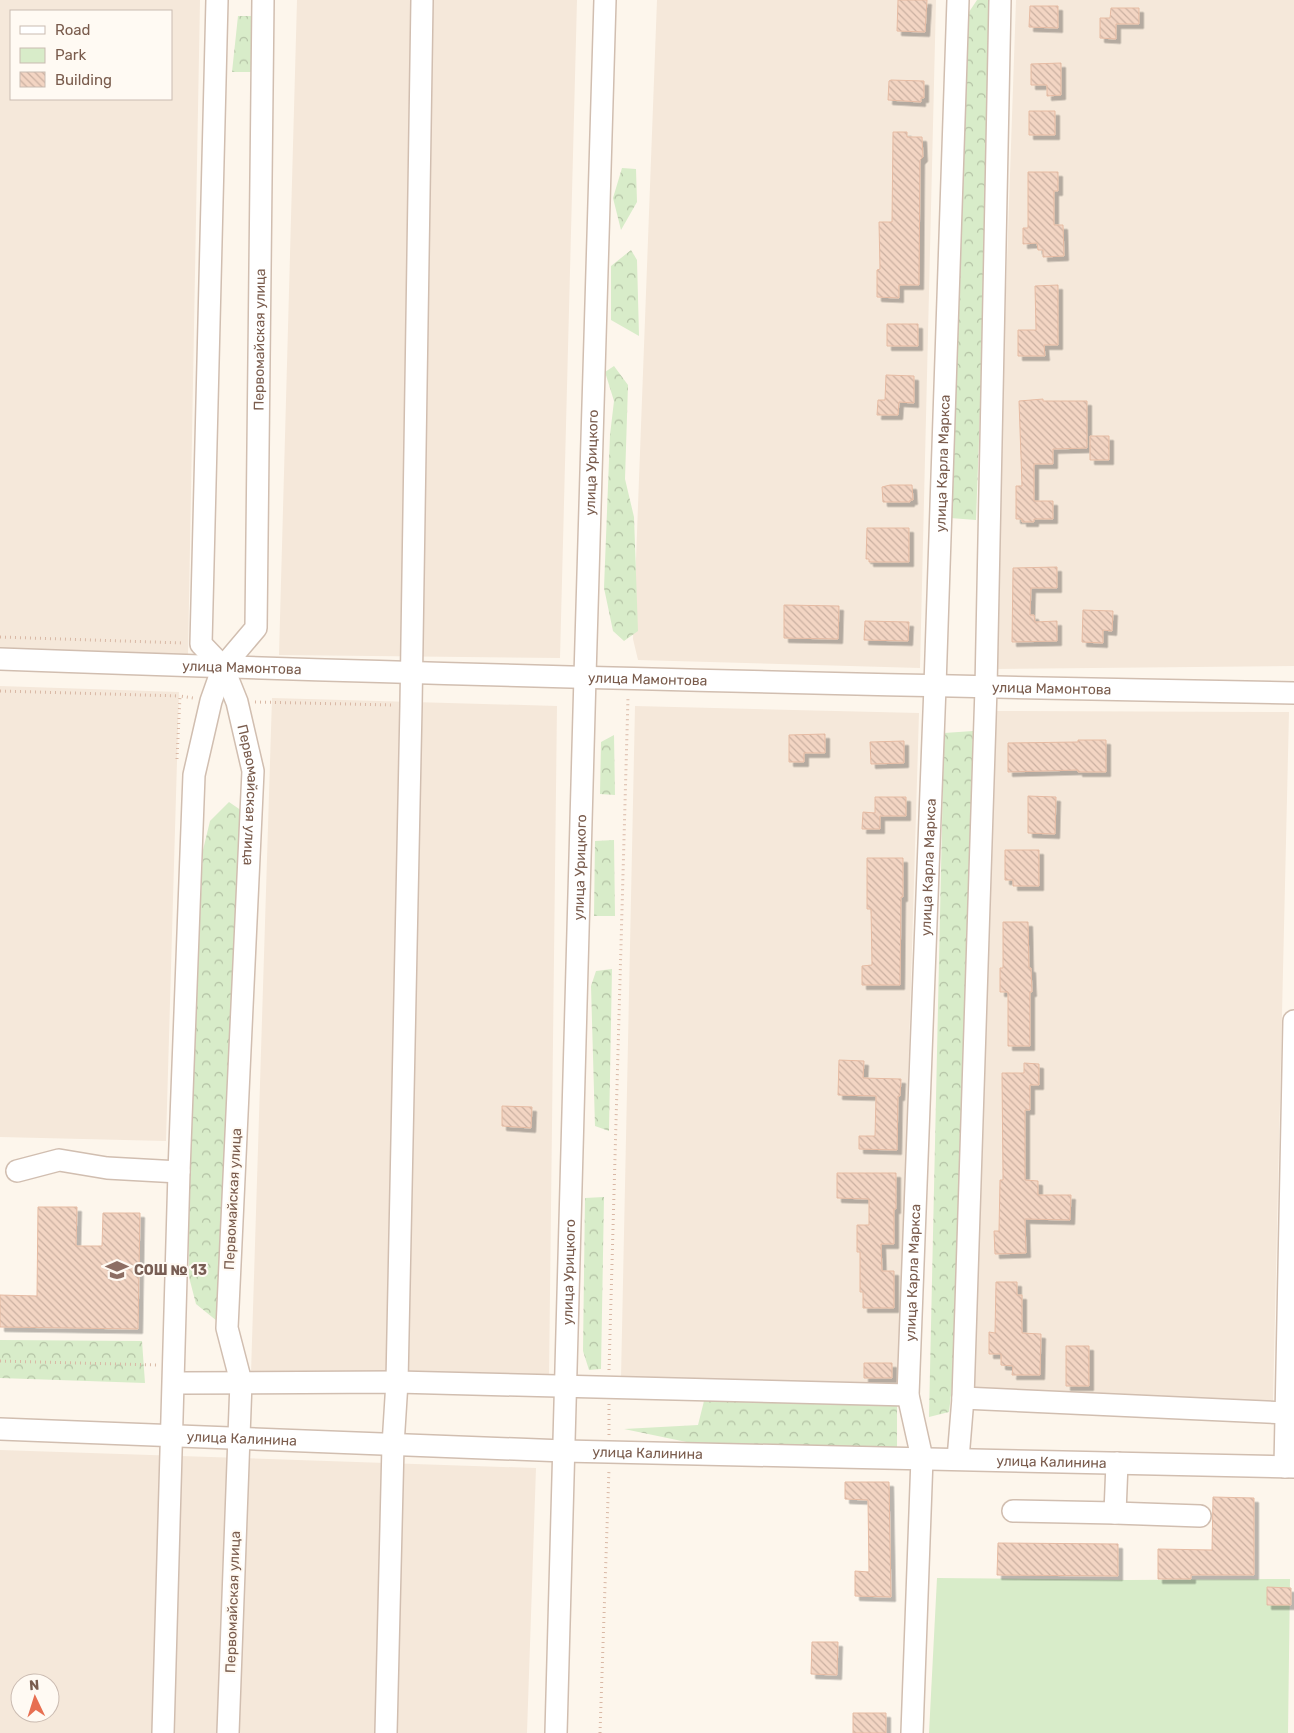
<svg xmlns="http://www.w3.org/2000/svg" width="1294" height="1733" font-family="Rubik,sans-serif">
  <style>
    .residential { fill: #f5e8da; fill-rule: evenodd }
    .forest { fill: url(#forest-crowns) }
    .park { fill: #d8ecc9 }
    .building { fill: url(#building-back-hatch); stroke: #e6bba3; filter: url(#shadow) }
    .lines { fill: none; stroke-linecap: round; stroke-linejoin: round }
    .minor-casing { stroke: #d1beb0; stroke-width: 24 }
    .path { stroke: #d9b8a5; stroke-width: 3; stroke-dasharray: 1 4; stroke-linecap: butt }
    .minor { stroke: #fff; stroke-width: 21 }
    .labels { text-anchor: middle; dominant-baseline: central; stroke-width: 4; stroke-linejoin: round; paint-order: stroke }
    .street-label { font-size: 14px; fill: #7a5c4d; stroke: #fffaf3 }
    .education-label { font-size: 14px; font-weight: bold; fill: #785e54; stroke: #fffaf3; text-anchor: start }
  </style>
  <defs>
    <pattern id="forest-crowns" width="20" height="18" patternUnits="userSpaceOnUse" patternTransform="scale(1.25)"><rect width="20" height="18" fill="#d8ecc9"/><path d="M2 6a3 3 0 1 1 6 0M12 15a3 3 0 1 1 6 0" fill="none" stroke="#b4c2a5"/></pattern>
    <pattern id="building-back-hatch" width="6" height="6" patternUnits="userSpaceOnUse" patternTransform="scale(1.25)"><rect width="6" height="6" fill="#f3d5c3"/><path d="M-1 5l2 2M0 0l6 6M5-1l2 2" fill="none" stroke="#cab0a1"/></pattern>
    <filter id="shadow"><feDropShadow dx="4.5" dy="4.5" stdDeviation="0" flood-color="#0004"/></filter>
  </defs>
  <rect width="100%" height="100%" fill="#fdf6ec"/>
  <path class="residential" d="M0,0H200L188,656L0,650ZM11,11H171V99H11Z
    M297,0H577L560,658L279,655Z
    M657,0H936L920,668L638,660L633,639Z
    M1016,0H1294V666L993,669Z
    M0,686L179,692L166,1141L0,1137Z
    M272,698L557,706L549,1377L251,1373Z
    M635,706L919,713L899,1386L621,1378Z
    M989,711L1289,712L1273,1402L973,1394Z
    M0,1450L536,1468L527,1733H0ZM20,1683H50V1713H20Z"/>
  <path class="forest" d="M977,0H993V58L976,520L950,518L967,15Z
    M238,16H256L261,42L251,72H232Z
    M622,168L636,169L637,202L621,230L613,198Z
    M631,250L637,260L639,336L611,320V266Z
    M614,366L628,385L625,479L634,517L638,631L624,641L613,631L604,588L610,435L614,401L605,372Z
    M973,731L955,1361L949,1412L929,1417L944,733Z
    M614,735L615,795L600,794L601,742Z
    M229,802L245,813L227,1301L217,1321L196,1304L189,1277L188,1187L203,850L210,821Z
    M614,840L615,916H594L595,841Z
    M612,969L609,1131L595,1126L591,986L596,971Z
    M604,1197L601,1369L589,1370L583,1351L585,1198Z
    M0,1340L142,1341L145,1383L0,1378Z
    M897,1399V1447L701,1445L624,1429L698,1425L704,1401Z"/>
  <path class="park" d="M937,1578L1128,1580L1290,1579L1288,1733H929Z"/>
  <path class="building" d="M898,0H927L925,32L897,31Z
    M1030,6H1058V28L1029,27Z
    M1111,8H1139V24H1116V39L1100,38V18H1110Z
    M1061,63V95L1047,96V85H1031V64Z
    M891,80L924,81V98H921V102L888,100L889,81Z
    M1029,111H1055V135H1029Z
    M893,132H907V137H922L923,157L920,160L919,285H899V298L877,297V270L880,269L879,222H892Z
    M1028,172H1058V191H1054V225H1063L1064,256L1043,257V250H1038L1037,243L1023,244V228H1028Z
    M1058,285V345H1044L1045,356H1018V330H1036L1035,286Z
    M887,324H918V346H887Z
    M886,375L914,376V403L899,402L898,415H877L878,400H885Z
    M1043,399V401H1087V448L1053,449V464H1034V501H1053V519H1034V522H1022V519H1016V486H1022L1019,401Z
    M1090,436H1109V460H1090Z
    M890,485H912L913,500H910V502H883L882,487Z
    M867,528H909V562H869V559H866Z
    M1057,567V588H1031L1030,615H1034L1035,622L1057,621V641L1012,642L1013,568Z
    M784,605L839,606L838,639L784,638Z
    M1083,610L1113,611L1112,631L1103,630V643L1082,642Z
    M865,621L909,622L908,641L864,640Z
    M825,734V753H804V762H789V735Z
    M1078,740H1106V772H1078V770L1008,772V743L1078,742Z
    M904,741V763L871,764L870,742Z
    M1028,796L1056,797L1055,834L1028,833Z
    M875,797H906V816H880V829H862L863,812L875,813Z
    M1005,850H1039V886H1013V880H1005Z
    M867,858H903V897H901L900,985H862V966L872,965L871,909H867Z
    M1003,922H1028L1029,968H1031L1032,992H1030V1046H1008V992H1000V968H1003Z
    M839,1060L864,1061L863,1078L901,1079L900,1096H898L897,1150L859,1149V1136H875L876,1096L838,1095Z
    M1024,1063L1039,1064V1085H1030V1110H1025V1180L1038,1181V1195H1071L1070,1220L1025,1219L1026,1253L995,1254L994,1231H999L1000,1180H1003L1002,1073H1024Z
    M502,1106L532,1107L531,1128L502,1126Z
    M837,1173H896V1209H894V1244H881L882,1271H894V1308H863V1292H860V1252H857V1225H869V1199L837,1198Z
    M38,1207H77L76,1246H102L103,1213H140L138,1329L0,1327V1295L37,1296Z
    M996,1282H1017V1295H1022V1333L1041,1334L1040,1375H1012L1013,1366L1001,1365V1354H989V1332L995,1333Z
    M1066,1346H1089V1386H1066Z
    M864,1363H892V1378H864Z
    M845,1482H889L891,1597L855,1596V1571L869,1572L868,1500L845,1499Z
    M1213,1497L1254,1498V1575H1191V1579H1158V1549L1212,1550Z
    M998,1543L1118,1544V1576L997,1575Z
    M1267,1587L1291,1588V1605H1267Z
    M812,1642H838L837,1675L811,1674Z
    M853,1713H886V1733H853Z"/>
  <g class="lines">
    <defs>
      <g id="minor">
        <path id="s1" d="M217,0L201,644L223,667L237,702L253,771L227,1328L241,1382L228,1733"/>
        <path id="s2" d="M0,659C431,675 863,685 1294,693"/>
        <path d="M17,1171L59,1160L107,1168L179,1172"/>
        <path d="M180,1383L397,1382L908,1395"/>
        <path d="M963,1398L1287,1413"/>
        <path id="s3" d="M0,1429L564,1451L1294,1467"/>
        <path d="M958,1459L963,1398L986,688L1000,0"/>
        <path d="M1285,1467L1294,1021"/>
        <path d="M1013,1511L1115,1513L1117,1463"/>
        <path d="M1115,1513L1200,1516"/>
        <path id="s4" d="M163,1733L179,1172L194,775L211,701L223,667L256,628L263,0"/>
        <path d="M386,1733L393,1445L397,1382L411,706L422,0"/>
        <path id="s5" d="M556,1733L585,676L605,0"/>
        <path id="s6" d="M912,1733L922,1458L908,1395L935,686L958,0"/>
      </g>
    </defs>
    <use href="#minor" class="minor-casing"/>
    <path class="path" d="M0,637L184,643
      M0,691L180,696
      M255,702L393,705
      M177,759L180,696L193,698
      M0,1361L157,1365
      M609,1370L628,697
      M609,1404V1435
      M600,1733L609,1469"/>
    <use href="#minor" class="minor"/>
  </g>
  <defs>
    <symbol id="school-bare" viewBox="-9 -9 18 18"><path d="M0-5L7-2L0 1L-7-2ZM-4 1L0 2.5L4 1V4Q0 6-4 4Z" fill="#8d6e63" stroke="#fffaf3" stroke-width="2.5" paint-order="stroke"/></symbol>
  </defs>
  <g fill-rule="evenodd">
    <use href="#school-bare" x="101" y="1254" width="32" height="32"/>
  </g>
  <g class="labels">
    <g class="street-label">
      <text stroke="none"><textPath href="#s4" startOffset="1410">Первомайская улица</textPath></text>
      <text stroke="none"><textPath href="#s5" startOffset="1271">улица Урицкого</textPath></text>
      <text stroke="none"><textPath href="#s6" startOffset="1272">улица Карла Маркса</textPath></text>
      <text stroke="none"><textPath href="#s2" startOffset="242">улица Мамонтова</textPath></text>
      <text stroke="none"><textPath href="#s2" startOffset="648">улица Мамонтова</textPath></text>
      <text stroke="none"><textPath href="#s2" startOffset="1052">улица Мамонтова</textPath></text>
      <text stroke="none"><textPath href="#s1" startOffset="808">Первомайская улица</textPath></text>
      <text stroke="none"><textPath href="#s5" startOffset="866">улица Урицкого</textPath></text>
      <text stroke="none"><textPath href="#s6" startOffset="868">улица Карла Маркса</textPath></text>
      <text transform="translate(233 1199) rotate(-87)">Первомайская улица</text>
      <text stroke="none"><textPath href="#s5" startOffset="461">улица Урицкого</textPath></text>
      <text stroke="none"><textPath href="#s6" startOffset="462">улица Карла Маркса</textPath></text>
      <text stroke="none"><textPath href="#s3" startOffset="242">улица Калинина</textPath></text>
      <text stroke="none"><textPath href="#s3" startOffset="648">улица Калинина</textPath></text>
      <text stroke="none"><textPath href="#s3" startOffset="1052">улица Калинина</textPath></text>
      <text transform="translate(233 1602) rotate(-88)">Первомайская улица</text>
    </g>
    <g class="education-label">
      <text x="134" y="1270">СОШ № 13</text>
    </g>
  </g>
  <rect x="10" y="10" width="162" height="90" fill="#fffaf3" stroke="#cabbb1"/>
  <rect x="20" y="26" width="25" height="8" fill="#ffffff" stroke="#cabbb1"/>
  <text x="55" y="35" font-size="15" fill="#7a5c4d">Road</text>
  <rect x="20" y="48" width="25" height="15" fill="#d8ecc9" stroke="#cabbb1"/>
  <text x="55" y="60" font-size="15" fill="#7a5c4d">Park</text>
  <rect x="20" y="72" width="25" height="15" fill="url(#building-back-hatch)" stroke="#cabbb1"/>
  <text x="55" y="85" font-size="15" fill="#7a5c4d">Building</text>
  <g transform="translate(35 1698) rotate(356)"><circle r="24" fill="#fffaf3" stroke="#cabbb1"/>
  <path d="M0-4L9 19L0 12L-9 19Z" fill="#e76f51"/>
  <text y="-8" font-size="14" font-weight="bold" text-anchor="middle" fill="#7a5c4d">N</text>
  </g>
</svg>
